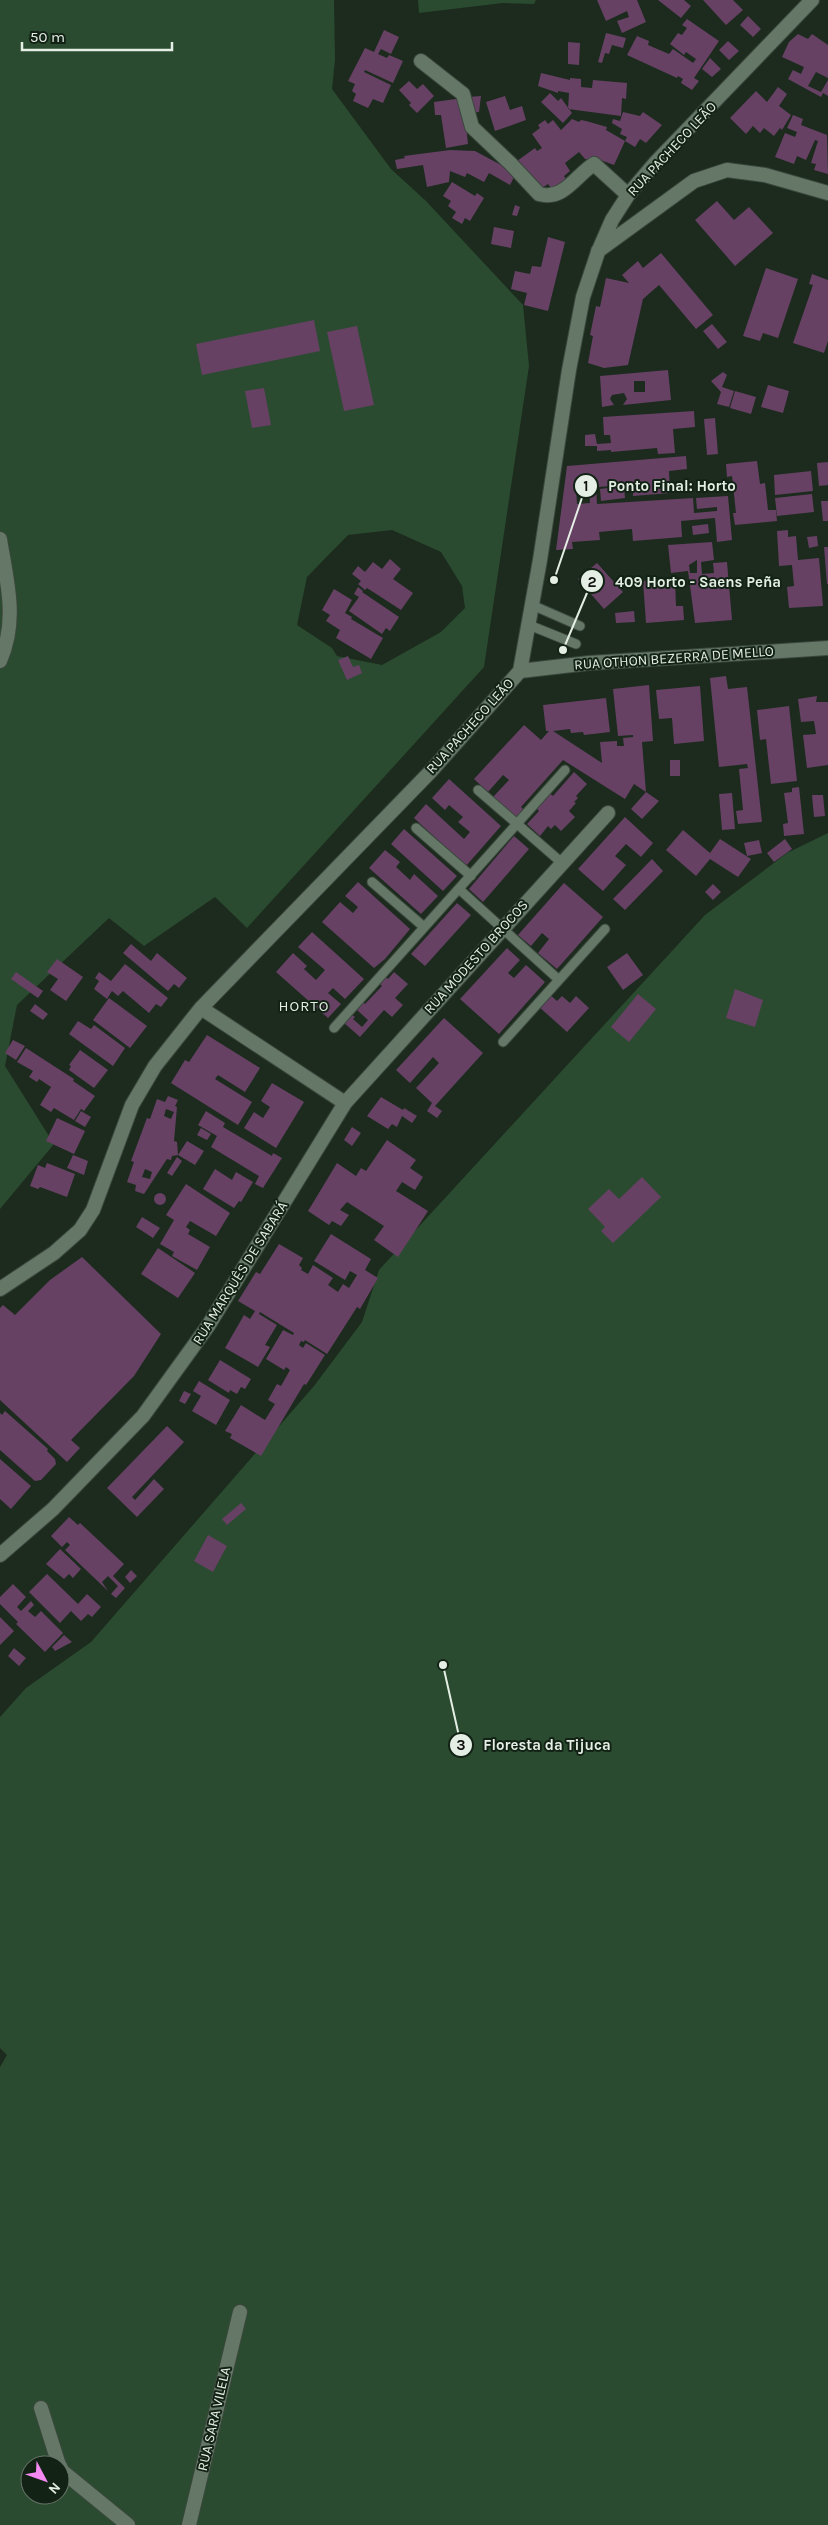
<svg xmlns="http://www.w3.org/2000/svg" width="828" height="2525" font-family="Karla,sans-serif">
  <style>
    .green { fill: #2a4b2f; fill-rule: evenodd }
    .building { fill: #664164; fill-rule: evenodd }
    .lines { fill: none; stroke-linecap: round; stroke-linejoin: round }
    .service-casing { stroke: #3b483d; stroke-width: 11 }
    .minor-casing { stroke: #3b483d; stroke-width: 16 }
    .service { stroke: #657767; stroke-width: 9 }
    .minor { stroke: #657767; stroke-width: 14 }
    .labels { text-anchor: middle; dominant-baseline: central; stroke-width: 4; stroke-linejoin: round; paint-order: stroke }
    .street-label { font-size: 14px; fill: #e4eee4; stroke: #122215 }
    .neighbourhood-label { font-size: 15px; letter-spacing: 1px; fill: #e4eee4; stroke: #122215 }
    .leader { fill: none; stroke: #e4eee4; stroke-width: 2 }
    .callout-dot { fill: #e4eee4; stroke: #122215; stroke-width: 2 }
    .mark-label { font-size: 15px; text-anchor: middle; font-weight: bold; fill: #111 }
    .callout-label { font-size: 15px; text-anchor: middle; font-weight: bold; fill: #e4eee4; stroke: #122215; stroke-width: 4; stroke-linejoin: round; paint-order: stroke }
  </style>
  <rect width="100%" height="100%" fill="#1c2b1e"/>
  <path class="green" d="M0,0H334L335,60L332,89L391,169L426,201L523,305L529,366L484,667L247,928L215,897L144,946L109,918L17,1005L5,1066L54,1144L0,1209ZM392,530L441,552L462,586L465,608L441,632L382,665L337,656L332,648L297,625L307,577L348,535Z
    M418,0H536L534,4L503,3L419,13Z
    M828,833V2525H0V2067L7,2055L0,2048V1717L26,1688L91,1642L314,1386L362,1322L379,1270L705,915L787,853ZM30,2465H60V2495H30Z"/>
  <path class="building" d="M597,0H637L646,22L622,33L617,21L629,17L627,11L606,21Z
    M658,0H684L691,6L681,18Z
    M703,0H733L743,10L726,25Z
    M748,16L761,29L753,37L740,25Z
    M687,19L719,41L694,78L699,81L692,90L681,83L683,79L678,76L677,78L627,55L637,36L649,41L648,45L669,54L673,49L693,63L696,59L686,52L684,55L670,44L678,33L682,35L687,28L682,25Z
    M384,30L399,37L391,54L381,49L378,54L387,58L389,55L403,61L393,83L365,70L364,72L391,85L383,103L373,99L368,108L353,101L356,94L352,91L355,84L348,81L365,48L374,52Z
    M606,33L626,38L623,48L612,45L609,54L605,53L602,63L598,62Z
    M798,34L808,39L812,34L828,45V78L816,72L808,86L821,92L828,80V96L823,93L821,97L788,79L793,70L801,74L804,67L782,57L789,42Z
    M728,41L739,51L729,60L719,50Z
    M568,42L580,43L579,65L568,64Z
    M710,58L721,69L712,77L702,69Z
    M541,73L570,80V78L581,79V87L592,88L593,80L627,83L626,99L622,98L621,116L568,109L569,93L558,91V93L538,86Z
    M409,81L417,89L423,84L434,96L417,113L409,105L411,103L399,90Z
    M778,87L787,94L779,106L791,115L782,130L780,128L774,136L764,128L760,133L753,126L746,134L730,118L756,91L767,102Z
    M550,93L558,101L561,98L572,113L563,123L541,102Z
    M481,96L479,112L469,113L468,97Z
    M505,96L510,110L522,106L526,120L495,131L486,102Z
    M463,98L468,144L446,148L441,115H435L434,102Z
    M623,112L640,116L643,112L662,125L646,143L640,139L635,147L625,141L614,165L595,158L594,161L585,159L579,152L565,163L570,171L564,176L566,179L552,189L548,184L542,188L537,181L534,183L517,161L535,148L537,151L542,148L532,134L540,128L538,125L545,120L548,124L553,120L561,130L572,119L579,122L581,120L586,121L607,127L606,130L625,141L627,137L620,134L622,129L612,123L613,119L620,121Z
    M793,115L803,119L801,125L827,135L828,174L814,170L816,164L811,163L818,141L815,140L806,160L797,156L794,164L775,157L785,133L795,137L797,132L787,128Z
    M450,150L475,151L516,173L510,185L489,173L484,182L467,173L465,177L450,171L449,182L427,187L423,165L397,169L395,160L405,158L404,156Z
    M452,182L475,196L477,193L484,198L470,221L465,218L462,224L452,218L456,212L448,206L451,201L443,196Z
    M717,201L734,220L749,207L773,233L735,266L695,220Z
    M515,205L520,207L517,216L512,215Z
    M494,227L514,231L511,248L491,244Z
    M548,237L565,242L548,311L524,305L527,293L511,289L515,271L530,274L532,266L541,267Z
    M661,253L713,315L696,329L659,285L643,299L628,365L604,368L588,363L593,336L590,335L596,306L600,307L606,278L629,283L622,275L638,261L643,268Z
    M766,268L798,279L778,338L763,333L760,341L743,336Z
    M812,274L828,280V341L824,353L793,343L813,285L809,284Z
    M314,320L320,351L202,375L196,344Z
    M712,324L727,342L718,349L703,331Z
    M357,326L374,405L344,411L327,332Z
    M668,370L671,400L623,405L627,399L624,393L612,395L610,399L614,405L602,407L600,376ZM634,381H645V392H634Z
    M723,372L727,375L722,387L734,391L729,407L717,404L721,392L711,381Z
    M768,385L789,391L783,413L761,407Z
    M264,388L271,425L252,428L245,391Z
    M735,391L756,397L751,414L730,408Z
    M694,411L695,427L673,429L675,453L658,454L657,448L611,452V450L597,451V446H585V435L595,434L597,444L611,443L610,435H604L603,417Z
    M715,418L718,454L707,455L704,419Z
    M686,456L687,469L669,471L670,493L633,496V485L596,487L597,504L693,498L694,513L717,511V507L697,509L696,498L728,496L732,540L717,542L715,518L681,521L682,537L633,541L632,529L599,532L600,540L572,542L573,549L556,550L567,466ZM589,488L590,503L577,504L576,489Z
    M757,461L760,484L765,483L768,510H776L777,521L735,525L733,513H736L732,476L727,477L726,464Z
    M828,462V485L819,486L817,463Z
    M811,471L813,491L775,495L774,475Z
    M624,486L625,498L601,501L600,489Z
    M812,494L814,512L777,516L775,498Z
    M821,501H828V521H823Z
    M708,524L709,533L693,535L692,526Z
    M788,530V537L796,536L798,560L819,558L823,606L789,608L787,587L794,586L792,565L779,566L777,531Z
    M817,536L818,546L809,548L807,537Z
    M712,542L714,560L701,562L702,574L714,573L713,563L727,562L732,620L695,623L688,571L671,573L668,545ZM697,560V573H690L689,565Z
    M824,547H828V584H827Z
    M390,559L401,569L393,579L413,593L401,610L367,588L365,590L358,584L361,581L352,574L358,566L365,572L373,562L382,569Z
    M597,563L623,592L604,609L578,579Z
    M675,579L676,606H683L684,620L646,623L643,581Z
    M358,587L363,591L362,592L399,617L390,631L386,628L382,634L349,611L359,597L354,594Z
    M334,589L352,600L345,613L352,617L351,619L383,638L371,659L336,638L340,630L326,621L330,615L322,610Z
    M634,611L635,622L616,623L615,613Z
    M348,656L353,667L359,665L362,673L347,680L338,660Z
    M726,676L728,689L747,687L762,822L738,824L736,811L743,810L739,769L748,768L747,764L719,767L710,678Z
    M649,685L653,741L642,742L646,792L659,801L642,819L631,809L646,792L634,784L625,799L563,760L521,807L526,812L519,820L493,797L509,780L503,775L488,792L474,779L524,725L541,740L549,731H546L543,705L606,698L610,732L584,735L583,732L571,733L570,729L553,731L602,763L600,742L617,741V746H624L623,738L633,737V735L618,736L613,689Z
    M700,686L704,741L674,744L672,718L659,719L656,690Z
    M817,696L816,702H828V765L807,768L803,735L816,734L814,721L801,722L798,699Z
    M789,706L797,781L771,784L766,739L760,740L757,710Z
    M670,760H680V776H670Z
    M574,772L587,784L576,796L578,798L574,802L576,803L569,811L575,817L561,831L555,825L551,829L548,826L540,836L527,824L539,811L534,806L547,791L553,796Z
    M449,779L501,826L466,866L414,818L426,804L464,839L470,832L458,822L463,817L449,805L445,810L432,798Z
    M799,787L804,834L784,836L783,824L788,823L784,793L792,792V788Z
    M732,793L735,829L722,830L719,794Z
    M812,795H823L825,816L814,817Z
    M625,817L653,843L641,857L626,844L615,856L626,865L603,891L578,869Z
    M404,829L457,876L443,891L391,844Z
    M683,830L710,853L720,839L751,859L738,877L710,859L696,876L666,850Z
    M514,836L529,849L483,902L469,889Z
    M785,839L792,849L774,862L767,853Z
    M759,840L762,853L747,856L744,843Z
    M385,850L400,862L396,867L410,880L414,874L438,896L421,914L369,868Z
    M652,859L663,871L625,910L613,899Z
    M358,882L410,929L385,959L374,968L322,922L340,902L353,913L358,907L345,896Z
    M564,883L603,917L557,969L538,953L549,939L542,933L531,946L518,935Z
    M713,884L721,892L713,900L705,892Z
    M457,903L471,915L425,966L411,954Z
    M312,932L364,979L345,999L333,988L328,993L341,1004L328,1018L276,972L293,953L307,966L304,969L316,980L325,970L298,947Z
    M131,944L151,961L157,953L187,978L179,988L174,984L168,991L123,953Z
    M507,948L520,960L508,973L514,978L526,965L545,982L499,1034L460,999Z
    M627,953L643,975L623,990L607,967Z
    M57,959L83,977L66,1001L50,990L58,979L47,972Z
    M125,964L168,998L161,1007L156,1004L149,1013L123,991L118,996L112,991L107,999L94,989L99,981L95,978L99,972L111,981Z
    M16,972L43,991L38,998L11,979Z
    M394,972L408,984L395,998L403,1005L392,1017L384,1010L360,1037L343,1022L362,1001L365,1004L382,986L379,983L385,976L388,979ZM357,1010L368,1020L362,1027L353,1019L355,1017L352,1015Z
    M735,989L763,1000L755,1027L726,1018Z
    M548,993L557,1001L562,996L570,1003L576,996L589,1008L567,1032L537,1005Z
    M638,994L656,1009L629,1042L611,1027Z
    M109,998L147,1026L130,1048L93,1020Z
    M35,1004L48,1014L43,1020L30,1011Z
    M444,1018L483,1053L435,1106L442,1111L437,1118L427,1111L432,1103L416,1088L439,1063L433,1057L410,1083L396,1070Z
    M78,1021L91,1029L94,1025L125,1048L113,1066L69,1034Z
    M207,1035L260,1068L245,1092L218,1075L215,1079L252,1102L238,1125L171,1083L185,1060L189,1062Z
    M13,1040L25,1046L16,1060L5,1053Z
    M26,1048L74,1079L73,1081L95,1096L84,1111L81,1109L74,1120L54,1108L51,1112L40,1105L51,1087L39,1079L37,1082L29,1077L33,1071L17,1062Z
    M80,1050L108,1070L94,1088L69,1070L71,1066L69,1065Z
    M272,1083L304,1102L276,1148L244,1128L254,1112L263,1118L270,1107L261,1101Z
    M168,1096L178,1100L175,1106L177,1107L174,1141L177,1142L178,1155L187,1141L204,1151L195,1165L178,1155L172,1156L171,1160L167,1159L144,1194L135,1191L136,1185L127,1182L134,1162L131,1161L147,1118L150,1119L157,1099L165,1102ZM166,1109L174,1112L171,1119L164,1116ZM145,1169L152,1172L150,1179L142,1177Z
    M381,1097L403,1110L404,1108L417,1116L412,1123L402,1116L397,1127L392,1124L388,1129L367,1116Z
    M81,1111L91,1117L85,1127L75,1121Z
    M206,1111L225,1123L223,1127L272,1156L273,1153L282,1158L263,1188L255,1184L259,1176L211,1147L217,1136L198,1125Z
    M57,1118L85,1131L74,1154L46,1141Z
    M352,1127L361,1133L352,1146L344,1140Z
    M201,1128L211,1134L207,1140L197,1135Z
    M387,1140L416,1160L410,1168L423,1177L415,1190L402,1182L396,1191L428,1211L398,1257L374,1240L384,1226L347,1202L340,1210L349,1215L341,1226L332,1221L329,1225L308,1211L337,1163L356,1176L361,1168L366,1171Z
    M73,1155L88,1161L84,1175L67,1168Z
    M177,1157L182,1161L172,1176L167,1173Z
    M47,1163L75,1174L67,1197L40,1187L38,1189L30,1186L38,1165L45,1168Z
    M215,1169L232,1180L236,1172L253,1182L241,1202L239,1201L234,1208L203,1189Z
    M642,1177L661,1197L613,1243L601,1231L605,1227L588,1209L609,1189L619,1199Z
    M186,1184L230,1213L216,1236L190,1221L186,1227L190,1230L188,1234L210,1247L197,1270L172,1256L174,1252L160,1244L174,1220L166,1215Z
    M154 1199a6 6 0 1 1 12 0a6 6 0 1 1-12 0Z
    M142,1217L160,1228L153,1238L136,1227Z
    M331,1234L371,1259L365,1270L378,1278L360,1309L357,1307L327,1354L305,1340L304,1342L301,1341L299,1345L303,1348L306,1343L325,1355L306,1385L304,1384L261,1456L230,1438L232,1434L225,1431L241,1405L265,1420L275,1404L268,1400L277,1384L281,1386L290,1370L286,1367L284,1370L266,1359L283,1330L293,1335L294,1333L260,1312L259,1314L277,1325L265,1345L270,1347L258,1367L225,1348L244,1315L250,1319L255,1311L238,1301L256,1272L260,1274L279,1244L303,1258L299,1265L302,1268L301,1270L308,1274L313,1265L333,1278L328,1285L338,1292L343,1284L349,1288L357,1275L350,1271L345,1280L314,1261Z
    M158,1248L195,1273L178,1298L141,1274Z
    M82,1257L161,1334L134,1376L71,1440L80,1448L67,1462L0,1400V1308L3,1305L15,1315L50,1280Z
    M220,1360L251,1379L245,1389L241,1387L237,1394L230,1390L229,1393L208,1380Z
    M199,1381L230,1400L216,1425L192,1411L201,1396L193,1391Z
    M184,1391L191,1394L185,1404L179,1401Z
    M5,1411L48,1449L47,1451L55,1459L56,1464L41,1480L35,1481L0,1450V1413L2,1415Z
    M167,1426L184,1442L132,1497L135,1500L154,1479L164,1489L137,1517L107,1488Z
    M0,1459L31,1486L11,1509L0,1499Z
    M241,1503L246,1509L227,1525L222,1519Z
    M69,1517L78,1525L80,1523L124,1564L113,1576L125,1588L116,1598L111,1594L118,1586L108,1576L102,1582L108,1591L65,1550L70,1545L67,1542L62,1547L51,1536Z
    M208,1535L227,1546L213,1572L194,1561Z
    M60,1549L81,1569L73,1578L69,1574L64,1579L46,1564Z
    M131,1570L137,1576L130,1583L125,1577Z
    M47,1574L78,1604L87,1594L101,1607L92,1617L88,1614L81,1621L71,1611L60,1623L29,1592Z
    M13,1584L26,1597L17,1607L21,1611L31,1601L34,1605L28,1611L35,1617L41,1611L63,1633L45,1652L16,1624L18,1622L0,1604V1597Z
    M0,1617L14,1631L0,1645Z
    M64,1635L72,1642L55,1651L52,1647Z
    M14,1648L26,1658L19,1666L8,1656Z"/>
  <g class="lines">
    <defs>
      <path id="service" d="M532,605L580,626
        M529,625L576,644
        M478,790L562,863
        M416,828L471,876
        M372,882L424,927
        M459,889L558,979
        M334,1028L565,770
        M503,1042L605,929"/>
      <path id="minor" d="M421,61L463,94L472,127L511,164L539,194C564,201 576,175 594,164L628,195
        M598,251L694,181L727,170L765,175L828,193
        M0,539C7,582 18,620 0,661
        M520,671L589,663L828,648
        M201,1008L345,1103
        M0,1289L54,1253L80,1230L93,1210L132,1105L155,1066L201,1008L431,771L520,671L540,560L569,370L583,297L598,252L612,220L628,195L656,162L812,0
        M0,1555L53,1509L143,1416L208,1326L345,1103L608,813
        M41,2408L59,2465
        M60,2466L62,2471L128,2525
        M189,2525L240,2312"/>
    </defs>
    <use href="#service" class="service-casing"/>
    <use href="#minor" class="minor-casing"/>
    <use href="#service" class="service"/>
    <use href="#minor" class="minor"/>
  </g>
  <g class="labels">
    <g class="street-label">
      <text transform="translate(672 149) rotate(-47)">RUA PACHECO LEÃO</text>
      <text transform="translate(674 658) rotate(-4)">RUA OTHON BEZERRA DE MELLO</text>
      <text transform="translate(470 726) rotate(-48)">RUA PACHECO LEÃO</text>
      <text transform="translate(476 957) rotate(-48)">RUA MODESTO BROCOS</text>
      <text transform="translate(240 1273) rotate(-58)">RUA MARQUÊS DE SABARÁ</text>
      <text transform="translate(214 2419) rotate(-77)">RUA SARA VILELA</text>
    </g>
    <g class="neighbourhood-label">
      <text x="304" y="1006">HORTO</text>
    </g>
  </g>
  <path class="leader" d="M554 580L586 486M563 650L592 581M443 1665L461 1745"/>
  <g class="callout-dot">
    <circle cx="554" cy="580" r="5"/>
    <circle cx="563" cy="650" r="5"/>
    <circle cx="443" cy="1665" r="5"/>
    <circle cx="586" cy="486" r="12"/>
    <circle cx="592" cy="581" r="12"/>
    <circle cx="461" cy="1745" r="12"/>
  </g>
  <g class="mark-label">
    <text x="586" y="491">1</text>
    <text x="592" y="587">2</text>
    <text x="461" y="1750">3</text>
  </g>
  <g class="callout-label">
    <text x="672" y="491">Ponto Final: Horto</text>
    <text x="698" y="587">409 Horto - Saens Peña</text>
    <text x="547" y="1750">Floresta da Tijuca</text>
  </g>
  <g transform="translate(45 2480) rotate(131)"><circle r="24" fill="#122215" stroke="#667468"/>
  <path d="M0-4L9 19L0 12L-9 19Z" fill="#f389f1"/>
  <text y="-8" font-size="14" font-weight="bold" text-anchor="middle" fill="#e4eee4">N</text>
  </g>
  <path d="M22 42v8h150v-8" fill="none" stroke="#e4eee4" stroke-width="2.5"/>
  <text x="30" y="42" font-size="15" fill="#e4eee4" stroke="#122215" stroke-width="4" paint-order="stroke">50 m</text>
</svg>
